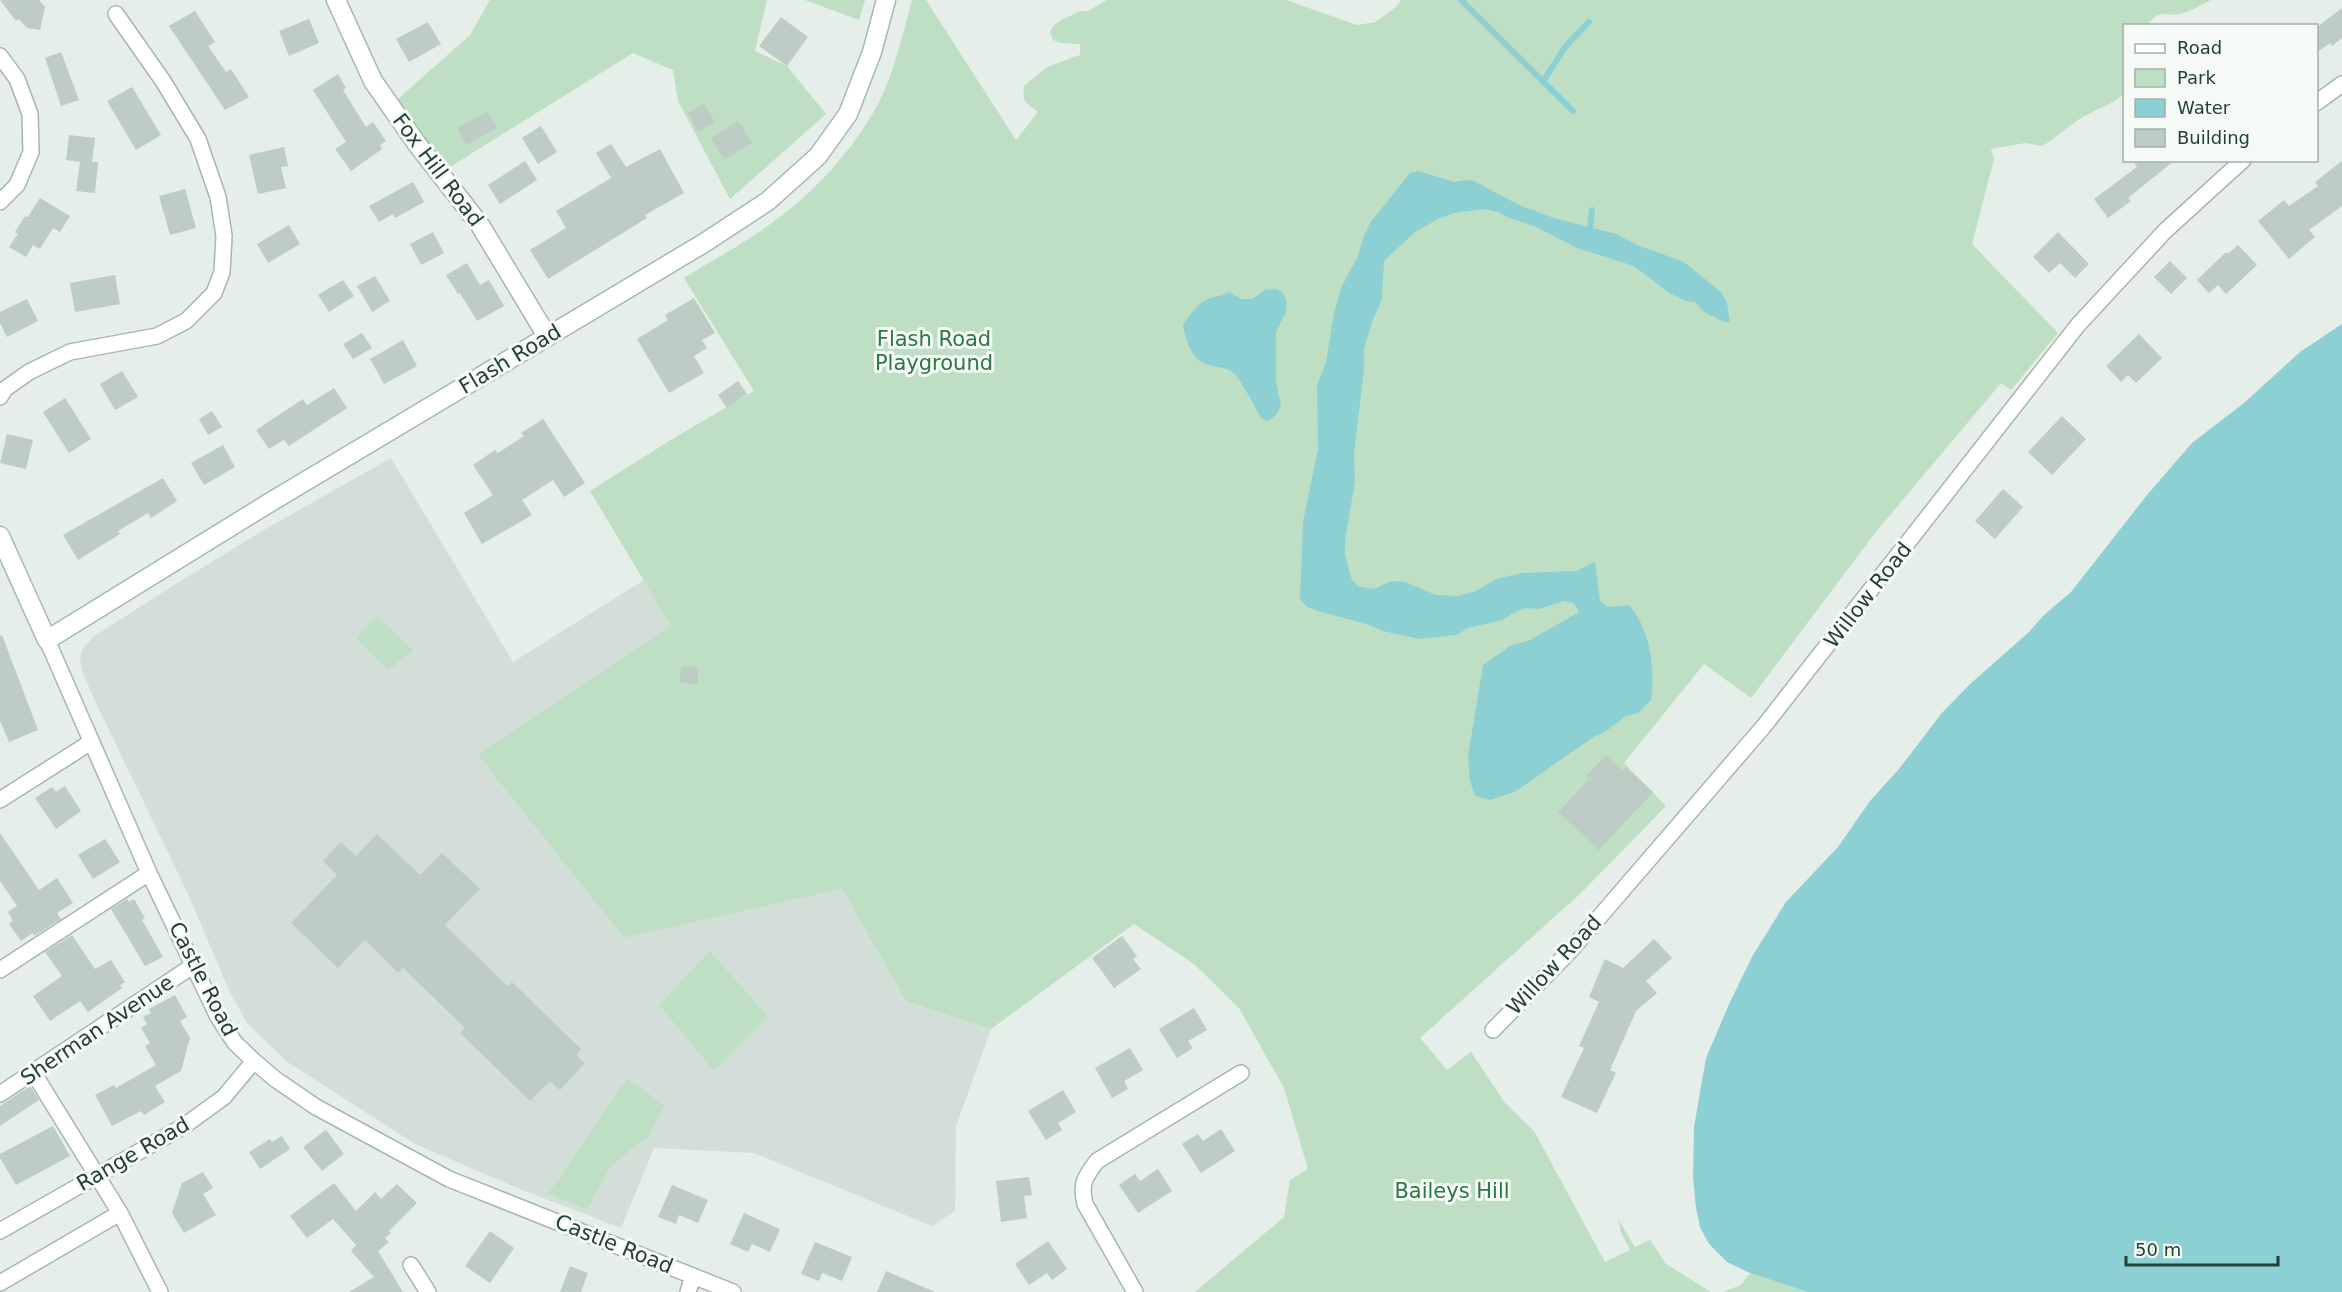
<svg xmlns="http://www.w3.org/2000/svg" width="2342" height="1292" font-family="'DejaVu Sans',sans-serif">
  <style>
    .built { fill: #d3ded8 }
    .green { fill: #bedfc3 }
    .water { fill: #8dd0d3 }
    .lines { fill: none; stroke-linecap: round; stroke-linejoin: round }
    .stream { stroke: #8dd0d3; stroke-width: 6 }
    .building { fill: #bdccc4 }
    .minor-casing { stroke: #a7b6af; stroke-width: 18 }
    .tertiary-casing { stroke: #a7b6af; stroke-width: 21 }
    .secondary-casing { stroke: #a3baaf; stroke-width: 21 }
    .minor { stroke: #fff; stroke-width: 15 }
    .tertiary { stroke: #fff; stroke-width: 18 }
    .secondary { stroke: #fff; stroke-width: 18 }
    .labels { text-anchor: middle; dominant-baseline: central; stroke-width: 6; stroke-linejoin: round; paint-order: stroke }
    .street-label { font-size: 21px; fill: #234035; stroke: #f5faf7 }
    .park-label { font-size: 21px; fill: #2d7841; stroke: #f5faf7 }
  </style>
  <rect width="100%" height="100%" fill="#e5eee9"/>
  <path class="built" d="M391,458L513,662L644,580L671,626L479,755L624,938L842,889L906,1001L991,1029L956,1126L955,1211L932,1226L754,1153L654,1148L621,1228L520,1189L415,1144L286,1061L247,1023L229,990L188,894L96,703L82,671L80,658L82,650L93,637L171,587L262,531Z"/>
  <path class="green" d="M490,0H767L755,51L787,66L826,114L730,199L678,101L673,70L633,53L440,173L390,106L470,35Z
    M805,0H865L859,20Z
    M912,0H926L1016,140L1038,112C1026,102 1022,104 1024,86L1047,67L1080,55V44L1060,43L1053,40L1050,32L1054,25L1063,19L1081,11H1088L1107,0H1286L1357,25L1376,22L1397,6L1401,0H2211C2202,4 2192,11 2183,13C2167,18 2159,7 2148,25L2124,26V94C2110,106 2093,110 2078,120C2066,128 2055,139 2042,146L2025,143L1991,149L1994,159L1972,244L2058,333L2011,390L2001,383L1875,533L1751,698L1704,664L1624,763L1666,806L1581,893L1420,1038L1447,1070L1471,1052L1505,1103L1534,1131L1605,1262L1630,1250L1621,1232L1618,1219L1635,1247L1650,1240L1666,1264L1711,1292H1195L1284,1217L1290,1180L1308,1169L1284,1088L1239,1008L1194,964L1134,924L991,1029L906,1001L842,889L624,938L478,755L671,626L590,491L669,441L754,391L684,278C713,260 745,243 773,222C816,191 856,147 880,100C895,69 903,33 912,0Z
    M377,616L413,651L388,670L356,637Z
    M710,951L768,1017L714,1071L659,1005Z
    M627,1079L665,1105L648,1137L612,1164L587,1209L548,1194Z
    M1750,1273L1808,1292H1723L1741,1285Z"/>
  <path class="water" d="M1419,171L1454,182L1466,180L1474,181L1519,205L1554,218L1616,234L1637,245L1684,262L1721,292L1727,303L1730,323L1722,321L1704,312L1695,302L1685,301L1668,292L1634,266L1577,248L1536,227L1507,217L1498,212L1484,209L1454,213L1438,219L1415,232L1384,261L1382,299L1372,322L1364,349V369L1354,454L1355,482L1345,540V555L1352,580L1358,586L1374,589L1391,581L1405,582L1436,595L1457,596L1476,591L1496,579L1522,573L1576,571L1595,562L1600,601L1607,607L1629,605C1651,630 1655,668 1651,700L1638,713L1626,716L1605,732L1595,736L1516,791L1491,800L1475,796L1470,781L1468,756L1483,665L1510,646L1530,640L1579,612L1574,603L1564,601L1539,609L1527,608L1517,611L1502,620L1468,628L1456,635L1420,639L1383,631L1367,624L1317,611L1306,606L1300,599L1303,522L1318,449L1317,385L1326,362L1334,313L1341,288L1358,256L1363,238L1370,223L1410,173Z
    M1276,289L1282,292L1287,301L1286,312L1276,332V382L1281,406L1276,415L1268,421L1261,418C1257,410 1240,379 1235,374C1229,368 1217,367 1209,365C1192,362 1186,340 1183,325C1190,315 1198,301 1211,298C1218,296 1222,296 1229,292L1241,299H1252L1265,290Z
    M2342,324V1292H1808L1750,1273L1727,1262L1709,1244L1700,1227L1696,1208L1693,1178L1694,1127L1706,1058L1730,1002L1753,955L1786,902L1838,847L1870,801L1899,769L1941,714L1969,685L2029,632L2044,615L2071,592L2147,495L2192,443L2244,403L2300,352Z"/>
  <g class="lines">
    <path class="stream" d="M1461,0L1573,111
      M1543,82L1565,47L1589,22
      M1589,235L1592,210"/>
  </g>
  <path class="building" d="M0,0H39L45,7L40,30L27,28L19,19L16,21Z
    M2342,8V38L2332,46L2330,43L2316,53V28Z
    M195,11L215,42L208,46L226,72L231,69L249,97L225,110L169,26Z
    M781,17L808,37L787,66L759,46Z
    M309,19L319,43L289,56L279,31Z
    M428,22L441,44L409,62L396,39Z
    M61,52L79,100L61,106L45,58Z
    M338,74L346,88L343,90L366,127L373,122L386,141L380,145L382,149L351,171L335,149L346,142L313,90Z
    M132,87L161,135L136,150L107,101Z
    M704,103L715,122L698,132L688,113Z
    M488,111L497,128L466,145L457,128Z
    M738,121L752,143L724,160L711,138Z
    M541,126L557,152L538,164L522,138Z
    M69,135L95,138L92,162H98L95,193L76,191L80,162L66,160Z
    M611,144L626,167L660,149L684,193L645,215L647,218L548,279L530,250L566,228L556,211L611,178L596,153Z
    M284,147L288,166L281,167L286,188L258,194L249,155Z
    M2132,160H2175L2128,198L2131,201L2108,218L2094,199L2137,167Z
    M525,161L537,180L500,204L488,185Z
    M2342,161V206L2309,230L2315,237L2289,259L2258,221L2284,200L2289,206L2318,186L2315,182Z
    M413,182L424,202L395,218L393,214L379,222L369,206Z
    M185,189L196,228L170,235L159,196Z
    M40,198L70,216L60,232L53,228L40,249L33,245L26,257L9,247L18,234L15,232L25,216L28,217Z
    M289,225L300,244L268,263L257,244Z
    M433,232L444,253L421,265L410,244Z
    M2058,232L2089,264L2075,278L2060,263L2049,273L2033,257Z
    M2238,245L2257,265L2226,294L2218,285L2209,293L2197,280L2225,253H2229Z
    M2170,261L2187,278L2171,294L2154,277Z
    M467,263L480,285L489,280L504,306L477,321L460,293L458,294L446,275Z
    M115,275L120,304L75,312L70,283Z
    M375,276L390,301L372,312L357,286Z
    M343,280L354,296L329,312L318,295Z
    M694,298L715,333L702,340L707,348L694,356L704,373L669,393L637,339L668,320L665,315Z
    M27,299L38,321L7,337L0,323V312Z
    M362,333L372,348L353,359L343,344Z
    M2139,334L2162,358L2136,383L2128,375L2121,382L2106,366Z
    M403,340L417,366L384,384L370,359Z
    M122,371L138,397L115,410L100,384Z
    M738,381L747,394L727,408L718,395Z
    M334,388L347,408L289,446L284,440L269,449L256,430L303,399L307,405Z
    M65,398L91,439L69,453L43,412Z
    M212,411L222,427L208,435L199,419Z
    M2062,416L2086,439L2052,475L2028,452Z
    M543,419L585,483L564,497L553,480L522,500L532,515L482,544L464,513L493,495L473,465L495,450L498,453L524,436L521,433Z
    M7,434L33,440L26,469L0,463Z
    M223,445L235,467L204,485L191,463Z
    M163,478L177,501L151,518L148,513L118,531L120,534L78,560L63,535Z
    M2003,489L2023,507L1995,539L1975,521Z
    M2,635L38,730L9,742L0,721V636Z
    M681,666L698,667V684L680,683Z
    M1606,755L1623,771L1626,767L1653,792L1599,850L1558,812L1589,779L1586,776Z
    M65,786L81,811L56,829L35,798L52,787L56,792Z
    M0,833L39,890L57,878L73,903L57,913L61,919L34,936L33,933L21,941L9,924L13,921L8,912L17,906L0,881Z
    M377,834L420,875L442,853L480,889L445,925L507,986L512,982L581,1049L576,1055L585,1063L560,1090L550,1081L530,1101L460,1033L465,1028L403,968L398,973L365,940L338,968L291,923L337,875L323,861L341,842L356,856Z
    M105,839L120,862L93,879L78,855Z
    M127,899L129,902L134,899L145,918L142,920L163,957L145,966L111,909Z
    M72,935L95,969L111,960L125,982L120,985L122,988L88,1012L80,1001L50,1021L33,996L62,976L45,952Z
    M1122,936L1137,956L1133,959L1141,969L1114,988L1092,958Z
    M1654,939L1672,958L1646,981L1657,993L1636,1011L1610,1070L1616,1073L1597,1113L1561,1097L1584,1048L1579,1046L1599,1002L1589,997L1605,959L1623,968Z
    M175,995L187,1017L180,1021L190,1038L181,1071L155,1086L165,1102L144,1115L141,1111L112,1126L95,1095L114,1085L116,1088L156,1065L145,1046L150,1043L141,1028L147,1024L143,1017L151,1013L149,1009Z
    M1194,1008L1207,1030L1188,1041L1193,1048L1177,1058L1159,1029Z
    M1130,1048L1143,1070L1124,1081L1128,1089L1112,1098L1095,1068Z
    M30,1086L39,1100L0,1126V1106Z
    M1063,1090L1076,1112L1058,1123L1062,1130L1046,1140L1028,1111Z
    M53,1126L70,1156L16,1185L0,1158V1154Z
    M1221,1129L1235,1151L1201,1173L1182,1144L1198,1134L1203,1141Z
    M326,1130L344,1154L322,1171L303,1147Z
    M282,1136L290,1149L260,1169L249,1152L270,1139L272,1142Z
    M1158,1169L1172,1191L1138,1213L1119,1185L1135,1174L1140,1181Z
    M203,1172L213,1188L203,1194L216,1215L184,1233L172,1213L182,1183Z
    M1029,1177L1032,1195L1024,1196L1027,1218L1001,1222L996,1181Z
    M334,1183L356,1211L375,1192L381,1199L397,1184L417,1203L389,1231L391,1233L385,1238L389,1242L378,1251L403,1292H349L374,1277L351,1251L356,1245L333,1219L307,1238L290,1216Z
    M672,1185L708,1200L698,1223L679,1215L676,1224L658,1217Z
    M744,1213L780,1229L770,1252L752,1244L748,1252L730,1244Z
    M490,1231L514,1248L490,1283L465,1266Z
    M1048,1241L1067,1269L1052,1280L1047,1273L1029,1285L1015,1264Z
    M815,1242L852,1257L842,1281L822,1273L819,1281L801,1274Z
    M570,1266L588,1273L581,1292H560Z
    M886,1271L935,1292H877Z"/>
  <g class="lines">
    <defs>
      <path id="minor" d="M0,56L17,79L30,114L31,152L17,185L0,202
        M2316,103L2342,84
        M0,397L5,389L29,372L70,352L157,336L186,321L214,293L222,272L224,236L218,197L198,139L163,81L116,14
        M47,640L149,873L218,1017L235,1043L254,1061L275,1079L316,1107L449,1179L733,1292
        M0,800L91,742
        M0,970L149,873
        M1493,1030L1571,950L1764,726L2078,325L2165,231L2243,160
        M33,1072L120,1213L160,1292
        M0,1094L194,965
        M0,1231L184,1126L224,1097L254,1061
        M411,1265L428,1292
        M0,1283L120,1213
        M688,1292L693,1276
        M1135,1292L1085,1204C1080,1183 1085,1177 1097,1161L1241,1073"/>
      <path id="tertiary" d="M336,0L373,81L417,144L480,225L547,336"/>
      <path id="secondary" d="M0,536L47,640L269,503L704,243L768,201L818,156L848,114L872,52L886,0"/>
    </defs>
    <use href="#minor" class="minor-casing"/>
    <use href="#tertiary" class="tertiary-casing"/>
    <use href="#secondary" class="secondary-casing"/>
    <use href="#minor" class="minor"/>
    <use href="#tertiary" class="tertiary"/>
    <use href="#secondary" class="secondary"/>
  </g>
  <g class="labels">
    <g class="street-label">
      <text transform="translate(438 170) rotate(53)">Fox Hill Road</text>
      <text transform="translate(510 359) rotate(-31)">Flash Road</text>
      <text transform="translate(1868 595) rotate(-52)">Willow Road</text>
      <text transform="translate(1554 965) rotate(-47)">Willow Road</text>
      <text transform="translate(203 979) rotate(63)">Castle Road</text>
      <text transform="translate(97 1030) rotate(-34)">Sherman Avenue</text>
      <text transform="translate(133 1154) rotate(-30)">Range Road</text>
      <text transform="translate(614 1244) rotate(22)">Castle Road</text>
    </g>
    <g class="park-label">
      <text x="934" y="339">Flash Road<tspan x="934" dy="24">Playground</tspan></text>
      <text x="1452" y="1191">Baileys Hill</text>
    </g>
  </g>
  <rect x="2123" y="24" width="195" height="138" fill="#f5faf7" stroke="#a1b0a9" stroke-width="1.5"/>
  <rect x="2135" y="44" width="30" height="9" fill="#ffffff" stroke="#a1b0a9" stroke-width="1.5"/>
  <text x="2177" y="54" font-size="18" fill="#234035">Road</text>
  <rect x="2135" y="69" width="30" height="18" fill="#bedfc3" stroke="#a1b0a9" stroke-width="1.5"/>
  <text x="2177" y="84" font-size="18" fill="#234035">Park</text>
  <rect x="2135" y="99" width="30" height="18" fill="#8dd0d3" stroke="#a1b0a9" stroke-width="1.5"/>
  <text x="2177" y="114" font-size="18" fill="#234035">Water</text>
  <rect x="2135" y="129" width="30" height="18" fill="#bdccc4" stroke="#a1b0a9" stroke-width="1.5"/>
  <text x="2177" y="144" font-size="18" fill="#234035">Building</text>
  <path d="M2126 1256v9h152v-9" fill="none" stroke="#234035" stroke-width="3"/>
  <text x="2135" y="1256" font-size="18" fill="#234035" stroke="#f5faf7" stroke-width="4.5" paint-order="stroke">50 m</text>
</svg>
